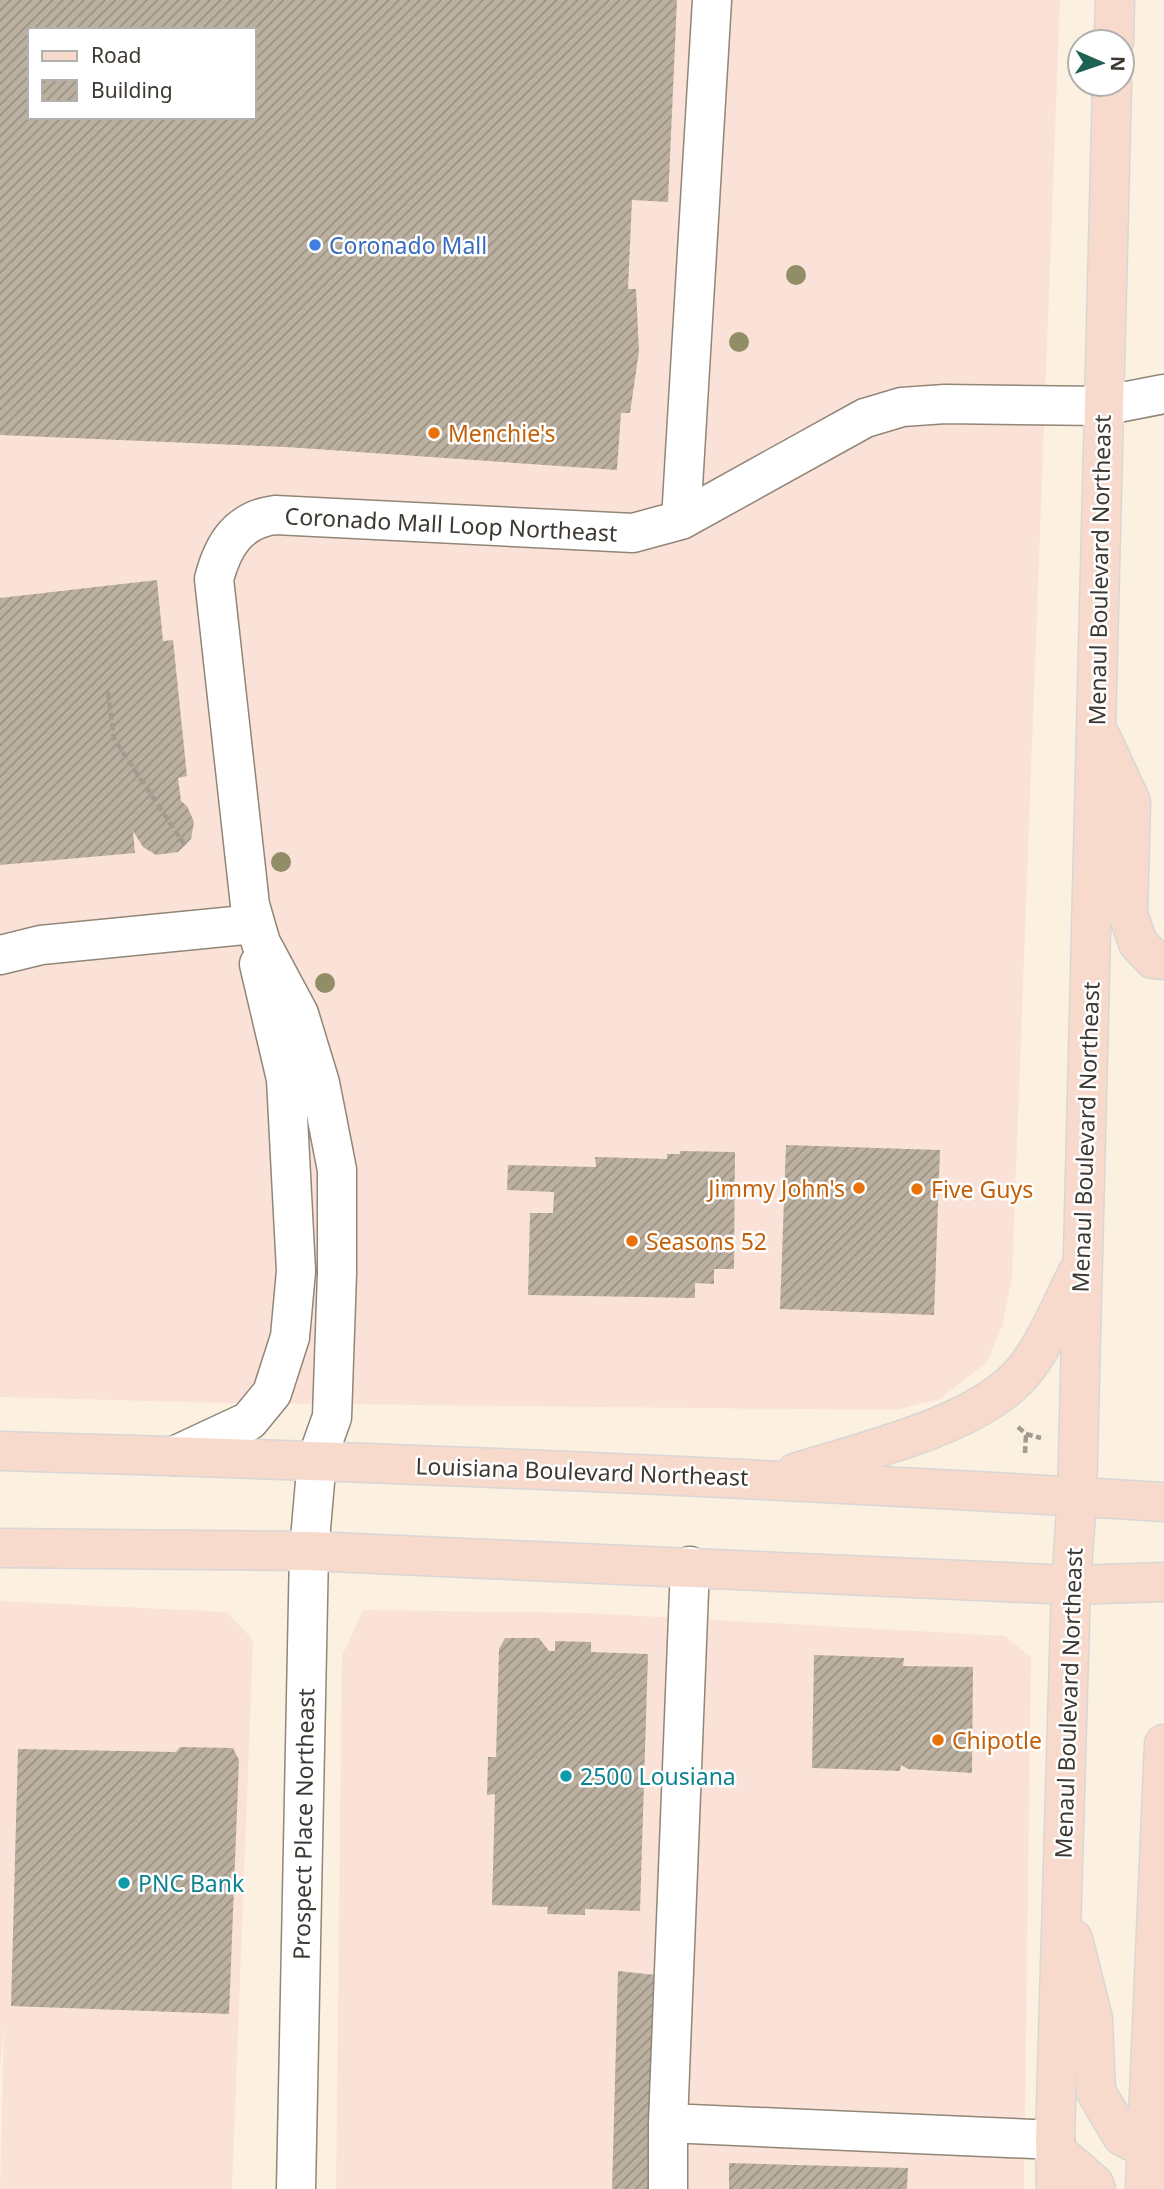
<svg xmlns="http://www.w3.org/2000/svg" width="1164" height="2189" font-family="'Noto Sans',sans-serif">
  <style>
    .commercial { fill: #fbe2d8; fill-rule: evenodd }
    .building { fill: url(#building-hatch); fill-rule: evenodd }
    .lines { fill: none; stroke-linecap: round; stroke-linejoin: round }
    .minor-casing { stroke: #918677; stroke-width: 41 }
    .major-casing { stroke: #d8d7d6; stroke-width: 41 }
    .path { stroke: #a49b90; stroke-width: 4.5; stroke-dasharray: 7 3.5; stroke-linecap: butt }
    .minor { stroke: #fff; stroke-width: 38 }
    .major { stroke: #f7dacc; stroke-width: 38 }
    .tree { fill: #918d66 }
    .shop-dot { fill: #3f7fe0; stroke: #fff; stroke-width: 2.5 }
    .food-dot { fill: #e8710a; stroke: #fff; stroke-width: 2.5 }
    .culture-dot { fill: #0f9aa8; stroke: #fff; stroke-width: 2.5 }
    .labels { text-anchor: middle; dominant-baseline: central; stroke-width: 5; stroke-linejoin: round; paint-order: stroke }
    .shop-label { font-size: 23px; fill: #366cbe; stroke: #fff; text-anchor: start }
    .food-label { font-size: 23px; fill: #c56008; stroke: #fff; text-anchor: start }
    .street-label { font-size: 23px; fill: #3d3932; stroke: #fff }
    .culture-label { font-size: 23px; fill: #0d838f; stroke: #fff; text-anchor: start }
  </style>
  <defs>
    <pattern id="building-hatch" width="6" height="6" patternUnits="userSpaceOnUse" patternTransform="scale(1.75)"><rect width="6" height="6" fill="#bcb1a1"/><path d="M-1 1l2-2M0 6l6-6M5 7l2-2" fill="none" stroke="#9a9184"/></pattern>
  </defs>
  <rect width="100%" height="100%" fill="#fcf0e0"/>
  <path class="commercial" d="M0,0H1060L1012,1278L1002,1327L987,1362L940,1399L895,1410L225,1403L0,1397ZM30,30H254V117H30Z
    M0,1601L227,1612L253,1640L232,2189H0L4,2026L0,2067Z
    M363,1610L588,1613L1005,1636L1031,1657L1024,2189H336L342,1656Z"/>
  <path class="building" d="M0,0H677L668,202L632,200L628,289H636L639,351L630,413H621L617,470L286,447L0,435ZM30,30H254V117H30Z
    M157,580L163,641L173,640L187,776L178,778L181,801L187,806L194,822L191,839L178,852L156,855L143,847L133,831L135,853L0,865V598Z
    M786,1145L940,1150L934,1315L780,1309Z
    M680,1151L735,1152L734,1269H714V1284L695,1283V1298L528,1295L530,1213H553L554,1192L507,1190L508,1165L596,1167L595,1157L667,1159V1154H680Z
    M505,1638H539L549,1651H555V1641L591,1642V1652L648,1654L640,1911L585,1909V1915L547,1914L548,1907L492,1905L495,1794L487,1795L488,1757H496L499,1649Z
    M814,1655L904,1658L903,1666L973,1667L972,1773L908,1769L901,1765L900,1771L812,1768Z
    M180,1747L233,1748L239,1760L229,2014L11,2006L18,1749L176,1752Z
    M618,1971L656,1975L649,2189H612Z
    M729,2163L908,2168L907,2189H729Z"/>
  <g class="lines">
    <defs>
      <path id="minor" d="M681,520L865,418L902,407L945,404L1102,406L1164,394
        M0,955L41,945L255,924
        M174,1456L249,1421L272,1393L290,1337L296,1271L286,1079L259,964
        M690,1566L668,2123L1055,2140
        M296,2189L309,1551L317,1459L332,1417L337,1273V1170L320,1083L299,1014L261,943L250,905L214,579C223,545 238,520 275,515L633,533L681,520L712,0
        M668,2189V2123"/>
      <path id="major" d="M1114,42L1115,0
        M1101,737L1131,802L1128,914L1138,943L1153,959L1164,960
        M0,1451C388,1462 776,1478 1164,1502
        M795,1473C863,1451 984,1425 1027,1367C1048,1339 1062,1303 1078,1272
        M0,1548L309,1551L1071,1585L1164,1582
        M1073,1939L1093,2019L1096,2092L1122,2136L1146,2149
        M1056,2151L1094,2184L1096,2189
        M1056,2189L1055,2140L1071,1585L1077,1497L1112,84
        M1145,2189L1164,1744"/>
    </defs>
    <use href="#minor" class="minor-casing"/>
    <use href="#major" class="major-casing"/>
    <path class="path" d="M108,692L114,739L186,847
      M1018,1427L1026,1434L1041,1438
      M1025,1453L1026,1434"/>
    <use href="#minor" class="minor"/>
    <use href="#major" class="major"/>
  </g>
  <g class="tree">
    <circle cx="796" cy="275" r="10"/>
    <circle cx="739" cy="342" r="10"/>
    <circle cx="281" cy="862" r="10"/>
    <circle cx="325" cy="983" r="10"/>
  </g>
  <circle class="shop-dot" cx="315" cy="245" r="7"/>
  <g class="food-dot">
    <circle cx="434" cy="433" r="7"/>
    <circle cx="859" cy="1188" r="7"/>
    <circle cx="917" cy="1189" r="7"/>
    <circle cx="632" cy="1241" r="7"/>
    <circle cx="938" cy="1740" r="7"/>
  </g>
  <g class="culture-dot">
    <circle cx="566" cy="1776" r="7"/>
    <circle cx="124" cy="1883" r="7"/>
  </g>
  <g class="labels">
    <g class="shop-label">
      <text x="329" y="245">Coronado Mall</text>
    </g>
    <g class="food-label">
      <text x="448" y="433">Menchie's</text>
      <text x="845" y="1188" text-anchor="end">Jimmy John's</text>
      <text x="931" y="1189">Five Guys</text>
      <text x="646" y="1241">Seasons 52</text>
      <text x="952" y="1740">Chipotle</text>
    </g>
    <g class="street-label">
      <text transform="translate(451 524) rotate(3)">Coronado Mall Loop Northeast</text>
      <text transform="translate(1099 570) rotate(-89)">Menaul Boulevard Northeast</text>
      <text transform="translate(1085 1137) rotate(-88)">Menaul Boulevard Northeast</text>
      <text transform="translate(582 1471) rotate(2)">Louisiana Boulevard Northeast</text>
      <text transform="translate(1068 1703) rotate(-88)">Menaul Boulevard Northeast</text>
      <text transform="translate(303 1824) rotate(-89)">Prospect Place Northeast</text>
    </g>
    <g class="culture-label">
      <text x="580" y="1776">2500 Lousiana</text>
      <text x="138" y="1883">PNC Bank</text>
    </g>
  </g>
  <rect x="28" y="28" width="228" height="91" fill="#ffffff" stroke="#b1b0ad" stroke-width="2"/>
  <rect x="42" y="51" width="35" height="10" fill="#f7dacc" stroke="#b1b0ad" stroke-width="2"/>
  <text x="91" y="63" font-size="21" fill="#3d3932">Road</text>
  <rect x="42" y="80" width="35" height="21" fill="url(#building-hatch)" stroke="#b1b0ad" stroke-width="2"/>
  <text x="91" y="98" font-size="21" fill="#3d3932">Building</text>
  <g transform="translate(1101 63) rotate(92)"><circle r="33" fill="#ffffff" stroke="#b1b0ad" stroke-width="2"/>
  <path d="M0-5L12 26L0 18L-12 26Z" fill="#1e6253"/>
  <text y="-10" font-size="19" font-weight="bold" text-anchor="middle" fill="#3d3932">N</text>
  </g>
</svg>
